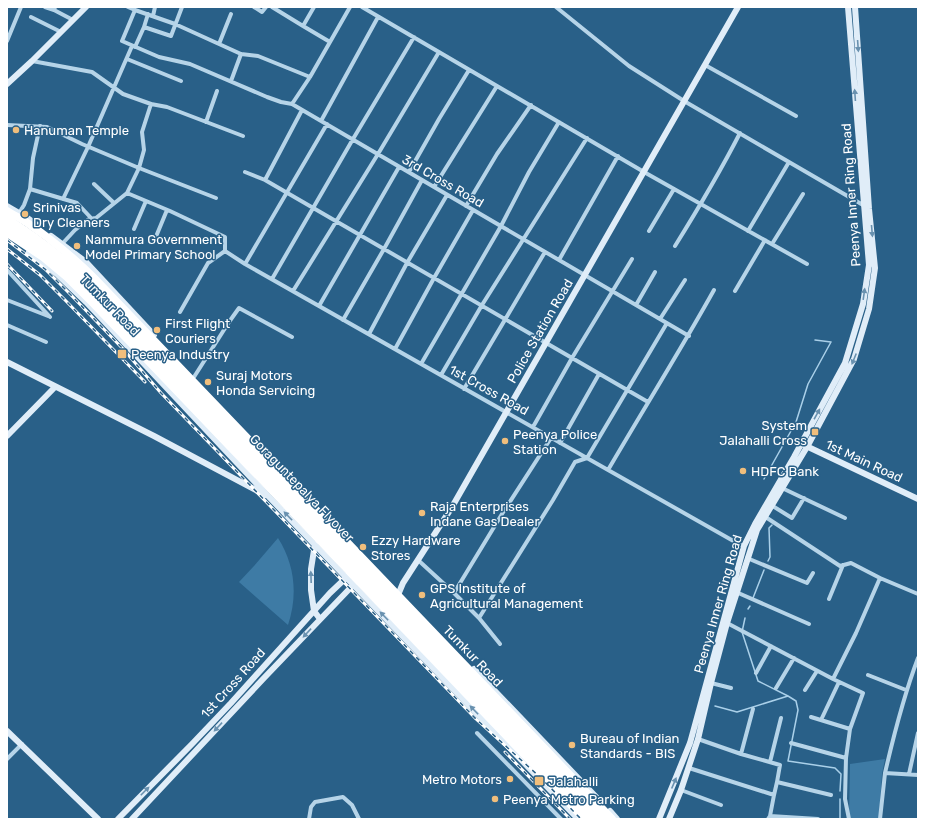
<svg xmlns="http://www.w3.org/2000/svg" width="925" height="826" font-family="Rubik,sans-serif">
  <style>
    .green { fill: #3e7ba5 }
    .lines { fill: none; stroke-linecap: round; stroke-linejoin: round }
    .stream { stroke: #aad0e9; stroke-width: 1.5 }
    .street { stroke: #b6d4e8; stroke-width: 4 }
    .secondary { stroke: #e0edf8; stroke-width: 6 }
    .highway { stroke: #fff; stroke-width: 8 }
    .rail-casing { stroke: #fff; stroke-width: 3 }
    .rail { stroke: #296088; stroke-width: 1.5; stroke-dasharray: 4.5; stroke-linecap: butt }
    .highway-bridge { stroke: #fff; stroke-width: 8 }
    .oneway { fill: #6991af }
    .poi-dot { fill: #f0be7c; stroke: #296088; stroke-width: 1.5 }
    .labels { text-anchor: middle; dominant-baseline: central; stroke-width: 3; stroke-linejoin: round; paint-order: stroke }
    .poi-label { font-size: 13px; fill: #fff; stroke: #296088; text-anchor: start }
    .street-label { font-size: 13px; fill: #fff; stroke: #296088 }
  </style>
  <rect width="100%" height="100%" fill="#296088"/>
  <path class="green" d="M278,538C295,565 298,595 288,625L239,582L254,566Z
    M885,759L882,774L879,819H849L850,764Z"/>
  <g class="lines">
    <path class="stream" d="M764,479L796,422L808,384L831,342L815,340
      M768,561L770,557L769,528L772,525
      M753,598L764,570
      M748,609L750,606
      M745,618L742,632L758,681L788,696L796,701L798,710L788,761L835,768L841,774L840,791
      M715,706L737,712L788,696
      M840,819V799"/>
    <path class="street" d="M45,7L54,10
      M55,7L54,10L73,20
      M128,7L135,10L122,41L159,57L190,64L267,97L281,102L292,104L689,336
      M254,7L262,12L266,7
      M272,7L303,26L314,7
      M362,7L644,172L807,264
      M556,7L629,66L684,101L863,205
      M135,10L175,24L241,54L258,56L310,77
      M148,14L144,27L171,36L182,7
      M153,16L155,7
      M31,17L61,32
      M303,26L330,42
      M7,41L21,7
      M219,44L231,14
      M135,47L144,27
      M127,59L181,81
      M32,61L92,72L123,94L151,104
      M705,65L796,116
      M231,81L241,54
      M292,104L310,77L350,7
      M321,121L378,17
      M206,122L217,91
      M7,125L47,127L82,144L139,168L144,150L142,132L151,104L167,107L243,136
      M245,172L265,180L648,402
      M409,172L439,119L469,70
      M265,180L302,110
      M94,184L114,203
      M434,187L497,86
      M30,189L77,203L92,219
      M127,193L170,211L225,237V251L208,263L180,312
      M63,199L88,147L132,46
      M466,206L497,154L531,105
      M19,213L24,205L30,189L33,158L40,126
      M134,229L146,201
      M649,231L674,189
      M748,231L789,162
      M155,239L167,210
      M62,244L75,230L89,219L96,218L127,193L139,168L216,198
      M772,244L803,194
      M675,246C698,209 720,172 740,133
      M225,251L245,264L631,483L744,547
      M559,260L618,156
      M245,264L327,124
      M7,270L50,317
      M272,279L353,139L414,37
      M293,291L378,154L439,52
      M735,291L765,240
      M7,300L48,316
      M636,305L655,272
      M319,306L399,167
      M660,319L685,280
      M343,320L384,249L422,180
      M7,325L46,342
      M369,334L407,263L447,195
      M395,349L434,278L473,210
      M421,364L501,226L529,172L559,122
      M441,375L482,305L587,138
      M194,377L229,322L239,308L292,337
      M464,389L545,252
      M533,427L572,358L632,259
      M560,443L599,374
      M608,470C643,410 680,351 714,290
      M782,488L845,518
      M771,505L792,518L804,498
      M764,516L840,566L851,563L880,578L856,633L833,679
      M747,558L807,583L813,573
      M418,560L454,593L479,618L553,500L575,462L587,458L667,323
      M880,578L918,594
      M736,592L809,624
      M454,593L502,514L551,438
      M829,599L843,565
      M479,618L500,644
      M727,623L833,679L863,693L850,729L846,758L845,799L849,819
      M918,658C904,695 894,734 885,773L918,775
      M756,673L771,646
      M868,675L906,690
      M711,683L731,688
      M776,688L794,658
      M805,690L817,671
      M811,717L850,729
      M821,720L839,682
      M477,733L561,819
      M698,739L741,754L780,765L777,782L831,795
      M791,743L846,758
      M741,754L753,709
      M7,759L22,744
      M770,762L781,718
      M689,768L774,795L770,816L768,819
      M909,774L918,733
      M681,790L721,805
      M774,795L777,782
      M770,816L818,819
      M309,819L311,807L315,802L343,797L352,805L359,819
      M880,819L885,773"/>
    <path class="secondary" d="M7,84L32,61L86,7
      M7,206L26,217L37,225
      M51,236L86,262L154,335
      M29,252L58,275L86,302L270,498L578,819
      M7,362L154,436L265,495
      M7,436L55,387
      M804,445L918,499
      M315,544L311,569V590L314,611L320,619
      M396,597L398,595L403,583L452,507L738,7
      M474,669L599,800
      M7,731L98,819
      M610,811L617,819
      M118,819L192,744L231,703L330,593L349,575
      M132,819L264,678L356,582
      M659,819L690,743L744,546L755,524L794,457L845,363L863,304L869,265L848,7
      M669,819L681,790L698,739L711,683L727,623L757,530L807,447L854,359L869,309L875,268L869,209L855,7"/>
    <path class="highway" d="M7,211C13,215 20,218 26,222C51,239 74,258 95,279L612,819
      M7,233L43,257L67,277L93,303L586,819"/>
    <defs>
      <path id="rail" d="M7,240L45,269L71,295L124,350L161,393L476,719L542,779L581,819
        M7,249L40,275L65,300L145,382
        M7,264L52,311
        M505,752L570,819"/>
    </defs>
    <use href="#rail" class="rail-casing"/>
    <use href="#rail" class="rail"/>
    <path class="highway-bridge" d="M7,219C35,236 60,256 84,277L603,819
      M7,227L48,256L66,270L106,309L280,493L511,733L593,819"/>
  </g>
  <defs><path id="oneway-solid" d="M-6-.8H1V-3.2L6.5 0L1 3.2V.8H-6Z"/></defs>
  <g class="oneway">
    <use href="#oneway-solid" transform="translate(858 46) rotate(86)"/>
    <use href="#oneway-solid" transform="translate(855 95) rotate(-94)"/>
    <use href="#oneway-solid" transform="translate(872 231) rotate(85)"/>
    <use href="#oneway-solid" transform="translate(864 294) rotate(-82)"/>
    <use href="#oneway-solid" transform="translate(854 359) rotate(112)"/>
    <use href="#oneway-solid" transform="translate(817 414) rotate(-61)"/>
    <use href="#oneway-solid" transform="translate(288 516) rotate(-134)"/>
    <use href="#oneway-solid" transform="translate(311 577) rotate(-92)"/>
    <use href="#oneway-solid" transform="translate(384 616) rotate(-134)"/>
    <use href="#oneway-solid" transform="translate(307 633) rotate(133)"/>
    <use href="#oneway-solid" transform="translate(474 710) rotate(-134)"/>
    <use href="#oneway-solid" transform="translate(218 727) rotate(133)"/>
    <use href="#oneway-solid" transform="translate(674 783) rotate(-67)"/>
    <use href="#oneway-solid" transform="translate(145 791) rotate(-45)"/>
  </g>
  <g class="poi-dot">
    <circle cx="16" cy="130" r="4"/>
    <circle cx="25" cy="214" r="4"/>
    <circle cx="77" cy="246" r="4"/>
    <circle cx="157" cy="330" r="4"/>
    <rect x="117" y="349" width="10" height="10" rx="2"/>
    <circle cx="208" cy="382" r="4"/>
    <rect x="811" y="428" width="8" height="8" rx="2"/>
    <circle cx="505" cy="441" r="4"/>
    <circle cx="743" cy="471" r="4"/>
    <circle cx="422" cy="513" r="4"/>
    <circle cx="363" cy="547" r="4"/>
    <circle cx="422" cy="595" r="4"/>
    <circle cx="572" cy="745" r="4"/>
    <circle cx="510" cy="779" r="4"/>
    <rect x="534" y="776" width="10" height="10" rx="2"/>
    <circle cx="495" cy="799" r="4"/>
  </g>
  <g class="labels">
    <g class="poi-label">
      <text x="24" y="130">Hanuman Temple</text>
      <text x="33" y="207">Srinivas<tspan x="33" dy="15">Dry Cleaners</tspan></text>
      <text x="85" y="239">Nammura Government<tspan x="85" dy="15">Model Primary School</tspan></text>
      <text x="165" y="323">First Flight<tspan x="165" dy="15">Couriers</tspan></text>
      <text x="131" y="354">Peenya Industry</text>
      <text x="216" y="375">Suraj Motors<tspan x="216" dy="15">Honda Servicing</tspan></text>
      <text x="807" y="425" text-anchor="end">System<tspan x="807" dy="15">Jalahalli Cross</tspan></text>
      <text x="513" y="434">Peenya Police<tspan x="513" dy="15">Station</tspan></text>
      <text x="751" y="471">HDFC Bank</text>
      <text x="430" y="506">Raja Enterprises<tspan x="430" dy="15">Indane Gas Dealer</tspan></text>
      <text x="371" y="540">Ezzy Hardware<tspan x="371" dy="15">Stores</tspan></text>
      <text x="430" y="588">GPS Institute of<tspan x="430" dy="15">Agricultural Management</tspan></text>
      <text x="580" y="738">Bureau of Indian<tspan x="580" dy="15">Standards - BIS</tspan></text>
      <text x="502" y="779" text-anchor="end">Metro Motors</text>
      <text x="548" y="781">Jalahalli</text>
      <text x="503" y="799">Peenya Metro Parking</text>
    </g>
    <g class="street-label">
      <text transform="translate(443 181) rotate(30)">3rd Cross Road</text>
      <text transform="translate(851 195) rotate(-94)">Peenya Inner Ring Road</text>
      <text transform="translate(110 305) rotate(46)">Tumkur Road</text>
      <text transform="translate(540 331) rotate(-60)">Police Station Road</text>
      <text transform="translate(489 390) rotate(29)">1st Cross Road</text>
      <text transform="translate(864 461) rotate(25)">1st Main Road</text>
      <text transform="translate(302 488) rotate(46)">Goraguntepalya Flyover</text>
      <text transform="translate(718 604) rotate(-74)">Peenya Inner Ring Road</text>
      <text transform="translate(473 656) rotate(46)">Tumkur Road</text>
      <text transform="translate(233 683) rotate(-48)">1st Cross Road</text>
    </g>
  </g>
  <rect width="925" height="826" fill="none" stroke="#ffffff" stroke-width="16"/>
</svg>
